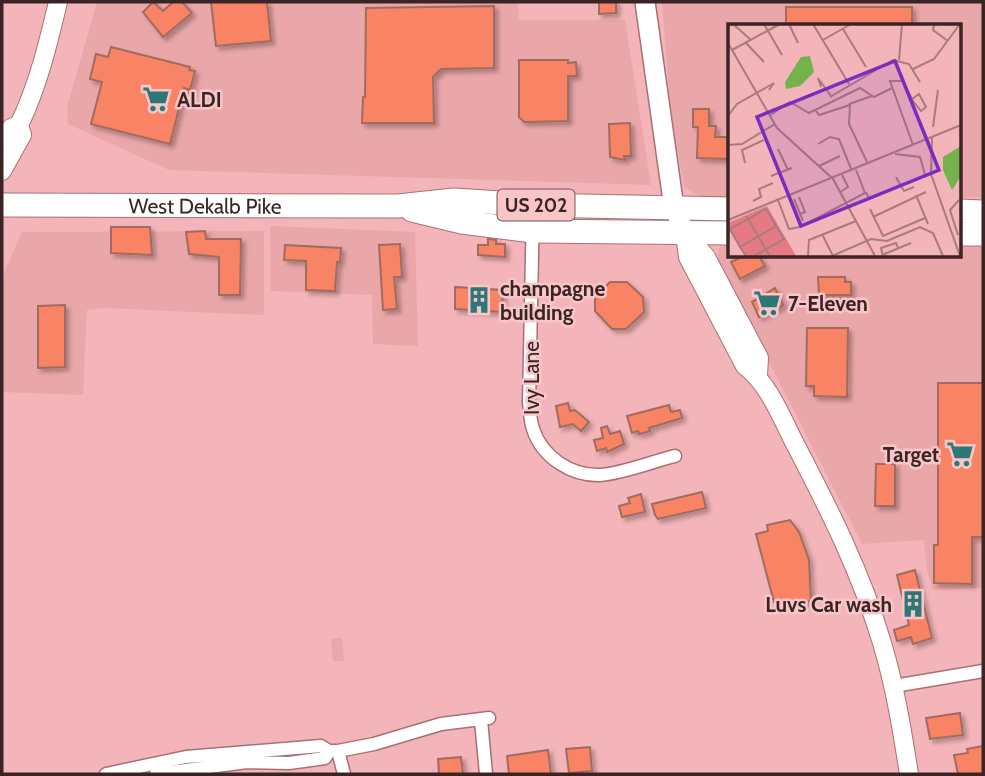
<svg xmlns="http://www.w3.org/2000/svg" width="985" height="776" font-family="Cabin,sans-serif">
  <style>
    .built { fill: #eaa7aa }
    .building { fill: #f88365; stroke: #a16c5e; stroke-width: 2; filter: url(#shadow) }
    .lines { fill: none; stroke-linecap: round; stroke-linejoin: round }
    .street-casing { stroke: #a87074; stroke-width: 15 }
    .secondary-casing { stroke: #a87074; stroke-width: 20 }
    .primary-casing { stroke: #a87074; stroke-width: 22 }
    .highway-casing { stroke: #a87074; stroke-width: 25 }
    .street { stroke: #fff; stroke-width: 12 }
    .secondary { stroke: #fff; stroke-width: 18 }
    .primary { stroke: #fff; stroke-width: 19 }
    .highway { stroke: #fff; stroke-width: 23 }
    .labels { text-anchor: middle; dominant-baseline: central; stroke-width: 5; stroke-linejoin: round; paint-order: stroke }
    .shield { fill: #f8c6c8; stroke: #745556; stroke-width: 2 }
    .shield-label { font-size: 19px; font-weight: bold; fill: #3b2425 }
    .poi-label { font-size: 21px; font-weight: bold; fill: #3b2425; stroke: #f8c6c8; text-anchor: start }
    .street-label { font-size: 21px; fill: #3b2425; stroke: #f8c6c8 }
    .inset-road { fill: none; stroke: #a97b7e; stroke-width: 2 }
    .view { fill: #7b2cbf; fill-opacity: 0.15; stroke: #7b2cbf; stroke-width: 3.5 }
    .inset-edge { fill: none; stroke: #3b2425; stroke-width: 3.5 }
  </style>
  <defs>
    <filter id="shadow"><feDropShadow dx="3.5" dy="3.5" stdDeviation="2" flood-color="#0004"/></filter>
  </defs>
  <rect width="100%" height="100%" fill="#f3b5b9"/>
  <path class="built" d="M97,2H518L519,20H625L651,185L169,170L68,124L67,107Z
    M662,2H983V197L959,198V26H730L729,198H702L684,187L670,105Z
    M270,226L415,232L418,346L373,344L372,295L271,291Z
    M264,231V315L104,308L87,310L83,395L2,392V278L22,232Z
    M725,242L729,243L730,256H959V246L983,247V588L933,590L927,570L924,540L862,544L717,260L719,249Z
    M342,638L344,661H333L331,639Z"/>
  <path class="building" d="M153,2L163,11L173,2H182L192,13L163,37L143,12Z
    M211,2H267L271,41L216,46Z
    M599,2H616V13L599,14Z
    M494,6V68L441,69L433,77L434,123H362L363,97H365L366,8Z
    M786,7H912V26H786Z
    M111,47L190,67L189,70L195,71L190,90L184,88L170,144L91,124L102,82L90,79L96,54L108,57Z
    M519,60H568V63L576,62L577,76H568V121L524,122L519,117Z
    M693,109H709V126H716L715,137H730V159L697,158L698,127H693Z
    M630,123L631,156H624L625,160L610,157L609,124Z
    M111,227H150L152,255L111,253Z
    M205,231L206,239H241L240,295H219V257L189,254L186,232Z
    M488,239L496,240V244H505V257L478,255V245H488Z
    M400,244L402,277H394L397,309L383,310L379,245Z
    M285,245L341,248L340,262H337L335,291L306,290V261L284,260Z
    M744,256H759L765,266L740,279L731,262Z
    M818,277H845V282H851V295H819Z
    M610,282H627L643,297L644,312L626,329H612L595,311V297Z
    M455,287L503,290L502,312L455,309Z
    M775,288L783,305L759,317L752,302Z
    M65,305V367L38,368V306Z
    M807,328H848L847,397L814,396V386H806Z
    M938,383H983V537H972V584L934,583V545H938Z
    M568,403L570,411L575,410L589,422L581,431L573,424L560,427L556,406Z
    M669,405L671,412L680,410L682,418L649,428L650,431L639,434L638,431L632,433L627,416Z
    M607,426L610,434L620,431L624,444L607,452L606,448L597,451L594,440L603,438L601,428Z
    M876,464H895V506H875Z
    M702,492L706,508L658,519L655,515L652,504Z
    M641,494L645,512L622,517L619,506L630,503L628,498Z
    M790,520L799,532L809,560L811,601L787,606L784,600L774,602L756,534L768,531L767,525Z
    M915,570L932,638L913,644L911,637L897,641L894,630L909,625L897,575Z
    M960,713L963,735L930,739L926,718Z
    M983,746V774H958L954,755L968,753L967,749Z
    M590,747L592,771L569,773L566,749Z
    M548,750L551,774H509L507,756Z
    M461,757L463,774H439L438,759Z"/>
  <g class="lines">
    <defs>
      <path id="street" d="M533,205L529,402C530,411 530,420 533,429C542,457 571,476 600,475C621,474 654,461 675,456
        M894,686L983,671
        M481,720L486,774
        M338,751L344,774
        M106,774L186,757L321,746L329,751H338L374,744L441,724L489,718
        M156,774L247,762L289,763L325,758L329,751"/>
      <path id="secondary" d="M2,141L11,128L19,125C38,86 48,44 58,2
        M2,171L22,135L19,125
        M685,233L688,257L745,366C768,383 781,416 794,442C828,507 861,572 882,643C895,686 902,730 909,774
        M685,233L706,257L759,358L758,375"/>
      <path id="primary" d="M645,2L674,208L685,233"/>
      <g id="highway">
        <path id="s1" d="M2,205L398,206L454,200L533,205L730,209"/>
        <path d="M412,210L462,222L533,231L730,233"/>
        <path d="M959,211L983,212"/>
        <path d="M959,234H983"/>
      </g>
    </defs>
    <use href="#street" class="street-casing"/>
    <use href="#secondary" class="secondary-casing"/>
    <use href="#primary" class="primary-casing"/>
    <use href="#highway" class="highway-casing"/>
    <use href="#street" class="street"/>
    <use href="#secondary" class="secondary"/>
    <use href="#primary" class="primary"/>
    <use href="#highway" class="highway"/>
  </g>
  <defs>
    <symbol id="supermarket-bare" viewBox="-9 -9 18 18"><path d="M-6-5.5h2.5l.6 2H6L4.5 2H-2.5L-4.4-4H-6ZM-1.5 3.2a1.3 1.3 0 1 0 .1 0ZM3 3.2a1.3 1.3 0 1 0 .1 0Z" fill="#2e7777" stroke="#f8c6c8" stroke-width="2.5" paint-order="stroke"/></symbol>
    <symbol id="building-bare" viewBox="-9 -9 18 18"><path d="M-4-6H4V6H1V3H-1V6H-4ZM-2.5-4.3h1.7v1.8h-1.7ZM.8-4.3h1.7v1.8H.8ZM-2.5-1h1.7V.8h-1.7ZM.8-1h1.7V.8H.8Z" fill="#2e7777" stroke="#f8c6c8" stroke-width="2.5" paint-order="stroke"/></symbol>
  </defs>
  <g fill-rule="evenodd">
    <use href="#supermarket-bare" x="137" y="80" width="38" height="38"/>
    <use href="#building-bare" x="460" y="281" width="38" height="38"/>
    <use href="#supermarket-bare" x="748" y="284" width="38" height="38"/>
    <use href="#supermarket-bare" x="941" y="435" width="38" height="38"/>
    <use href="#building-bare" x="894" y="585" width="38" height="38"/>
  </g>
  <g class="labels">
    <rect class="shield" x="497.5" y="189.5" width="77" height="31" rx="5"/>
    <g class="shield-label">
      <text x="536" y="205">US 202</text>
    </g>
    <g class="poi-label">
      <text x="177" y="99">ALDI</text>
      <text x="500" y="288">champagne<tspan x="500" dy="24">building</tspan></text>
      <text x="788" y="303">7-Eleven</text>
      <text x="939" y="454" text-anchor="end">Target</text>
      <text x="892" y="604" text-anchor="end">Luvs Car wash</text>
    </g>
    <g class="street-label">
      <text stroke="none"><textPath href="#s1" startOffset="203">West Dekalb Pike</textPath></text>
      <text transform="translate(531 378) rotate(-90)">Ivy Lane</text>
    </g>
  </g>
  <g transform="translate(728 24)">
    <rect width="233" height="233" fill="#f3b5b9"/>
    <path d="M39,182L68,232H17L0,204V199Z" fill="#e67a84"/>
    <path d="M82,32L86,48L72,62L58,65L57,58L73,33ZM233,122V152L224,166L215,146V133Z" fill="#73b24c"/>
    <path class="inset-road" d="M5,0L23,16M36,0L54,31M61,0L70,19M85,0L121,60M206,0L205,6L220,17M115,5L138,43M95,16L123,0M0,19L49,104L105,155L147,232M18,19L36,38M4,26L52,0M171,36L174,0M185,45L206,35L232,0M93,63L90,54L103,72M102,73L165,36L181,40L192,58M184,75L191,70L198,83L193,87L185,77L178,64L175,57H162L185,121M121,80L144,72M88,87L91,91L122,81L121,100L139,138M0,92L9,80L46,59L41,66M41,92L62,78L81,89L132,64L146,73L164,64M205,103L210,66M204,112L203,150L232,232M90,120L102,113L111,115L124,147M0,121L14,120L47,100M50,125L60,146M167,130L192,133L197,151M17,139L14,126L36,116M91,142L112,132M43,152L64,144M168,153L176,167L186,163M112,168L120,163L114,151M138,168L141,175L161,166M188,171L200,200M61,172L72,203M71,173L77,188L72,190M66,175L75,197M50,176L61,205L72,203L137,169L128,146M25,177L33,173L31,165L45,159M142,185L155,212L197,194M18,192L42,232M145,193L198,168M0,196L233,101M94,210L105,232M230,211L222,186L231,176M12,223L2,205L38,185L56,215L26,232M154,231L183,219M18,232L12,223L48,202M80,232L81,216L128,197M104,232L143,215L159,217L192,203L205,209L215,232M155,232L153,224L168,219L170,224"/>
    <path class="view" d="M167,37L211,146L73,202L29,93Z"/>
    <rect width="233" height="233" class="inset-edge"/>
  </g>
  <rect width="985" height="776" fill="none" stroke="#3b2425" stroke-width="7"/>
</svg>
